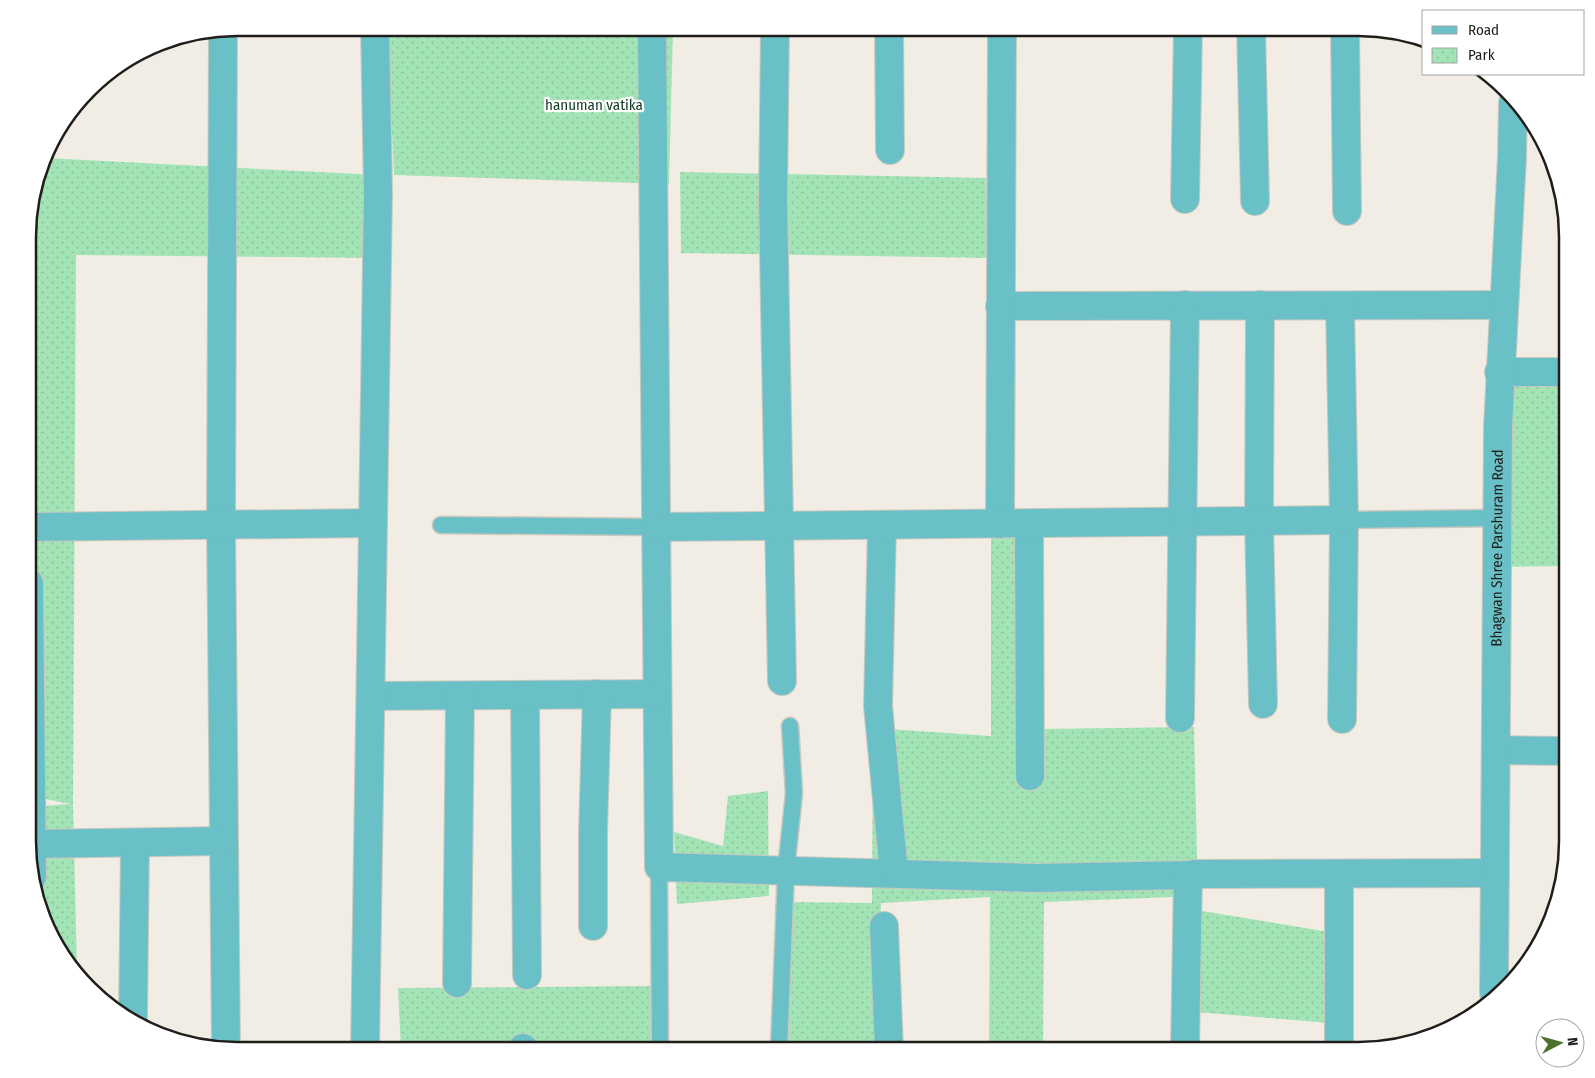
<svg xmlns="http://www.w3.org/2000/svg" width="1595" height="1078" font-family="'Fira Sans Condensed',sans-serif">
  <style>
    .park { fill: url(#park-dots) }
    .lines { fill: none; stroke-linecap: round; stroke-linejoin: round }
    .lane-casing { stroke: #cbc8c0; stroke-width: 19 }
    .street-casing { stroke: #cbc8c0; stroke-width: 30 }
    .lane { stroke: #69c1c7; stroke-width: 16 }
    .street { stroke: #69c1c7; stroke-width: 28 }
    .labels { text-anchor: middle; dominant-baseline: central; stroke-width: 4.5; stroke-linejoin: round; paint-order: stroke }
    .park-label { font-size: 15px; fill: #143c23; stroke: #fff }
    .street-label { font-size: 15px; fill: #201e1b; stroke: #fff }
    .rim { fill: none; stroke: #201e1b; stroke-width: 2.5 }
  </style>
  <defs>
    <pattern id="park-dots" width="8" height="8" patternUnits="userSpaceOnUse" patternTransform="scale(1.25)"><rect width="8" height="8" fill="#a3e4b6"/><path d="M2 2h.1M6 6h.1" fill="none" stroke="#8cc39c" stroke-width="1.8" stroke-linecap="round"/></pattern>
  </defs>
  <rect width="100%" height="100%" fill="#f1ede4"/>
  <path class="park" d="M387,28H673L669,184L394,175Z
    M45,158L378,175L377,258L76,255L73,805L77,969L55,945L29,868V807L70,804L31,796L29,210Z
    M680,172L986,178L989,258L681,253Z
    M1498,380H1567V566L1497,567Z
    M991,526L1035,535L1042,729L1194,727L1198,896L1044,902L1043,1050H989L990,897L881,903L877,1050H787V902L872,903L873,728L991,736Z
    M768,791L769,896L677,904L674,832L723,846L728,796Z
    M1184,908L1329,932V1023L1184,1011Z
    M660,986V1046L500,1050H401L398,988Z"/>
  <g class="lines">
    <defs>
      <path id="lane" d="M1344,520L1497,518
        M441,525L656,527
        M659,867L660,1050
        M779,1050L786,870L794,793L790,726"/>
      <g id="street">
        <path d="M652,28L659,867L1037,878L1188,875L1194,874L1495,873"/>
        <path d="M775,28L773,200L782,681"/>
        <path d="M889,28L890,150"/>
        <path d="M1251,28L1255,201"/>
        <path d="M1345,28L1347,211"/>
        <path d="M223,30L221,525L226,1050"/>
        <path d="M1185,199L1188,28"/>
        <path d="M1260,305L1259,521L1263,704"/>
        <path d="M1000,306L1504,305"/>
        <path d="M1340,306L1344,520L1342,719"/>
        <path d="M1499,372H1567"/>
        <path d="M1000,524L1002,28"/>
        <path d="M1029,524L1030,776"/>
        <path d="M882,525L878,706L894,873"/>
        <path d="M29,527L373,523"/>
        <path d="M656,527L1344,520"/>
        <path d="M29,583L32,877"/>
        <path d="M525,695L527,975"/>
        <path d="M371,696L657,694"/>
        <path d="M1180,718L1185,305"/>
        <path d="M1496,750L1567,751"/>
        <path d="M31,844L224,841"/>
        <path d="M593,926V832L597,694"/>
        <path d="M884,926L889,1050"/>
        <path d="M457,983L460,696"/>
        <path id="s1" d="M1494,993L1498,427L1512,157L1513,103"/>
        <path d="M133,1020L135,843"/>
        <path d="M365,1050L378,194L375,28"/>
        <path d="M523,1050V1048"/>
        <path d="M1185,1050L1188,875"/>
        <path d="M1339,1050V874"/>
      </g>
    </defs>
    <use href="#lane" class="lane-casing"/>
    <use href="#street" class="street-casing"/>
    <use href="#lane" class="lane"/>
    <use href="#street" class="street"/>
  </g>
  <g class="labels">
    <g class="park-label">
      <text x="594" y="105">hanuman vatika</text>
    </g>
    <g class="street-label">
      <text stroke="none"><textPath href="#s1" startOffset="445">Bhagwan Shree Parshuram Road</textPath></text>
    </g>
  </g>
  <path d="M0 0H1595V1078H0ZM237 36H1358A201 201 0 0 1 1559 237V841A201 201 0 0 1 1358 1042H237A201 201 0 0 1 36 841V237A201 201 0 0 1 237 36Z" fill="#fff" fill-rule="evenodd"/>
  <path class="rim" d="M237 36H1358A201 201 0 0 1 1559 237V841A201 201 0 0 1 1358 1042H237A201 201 0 0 1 36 841V237A201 201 0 0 1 237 36Z"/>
  <rect x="1422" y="10" width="162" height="65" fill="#ffffff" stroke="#a6a5a4"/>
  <rect x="1432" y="26" width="25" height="8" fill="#69c1c7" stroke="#a6a5a4"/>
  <text x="1468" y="35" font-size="15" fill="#201e1b">Road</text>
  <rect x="1432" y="48" width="25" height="15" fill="url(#park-dots)" stroke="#a6a5a4"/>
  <text x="1468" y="60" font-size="15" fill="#201e1b">Park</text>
  <g transform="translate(1560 1043) rotate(84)"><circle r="24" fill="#ffffff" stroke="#a6a5a4"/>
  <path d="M0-4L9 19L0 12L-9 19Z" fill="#4d712a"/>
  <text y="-8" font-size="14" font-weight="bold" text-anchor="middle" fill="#201e1b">N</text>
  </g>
</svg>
